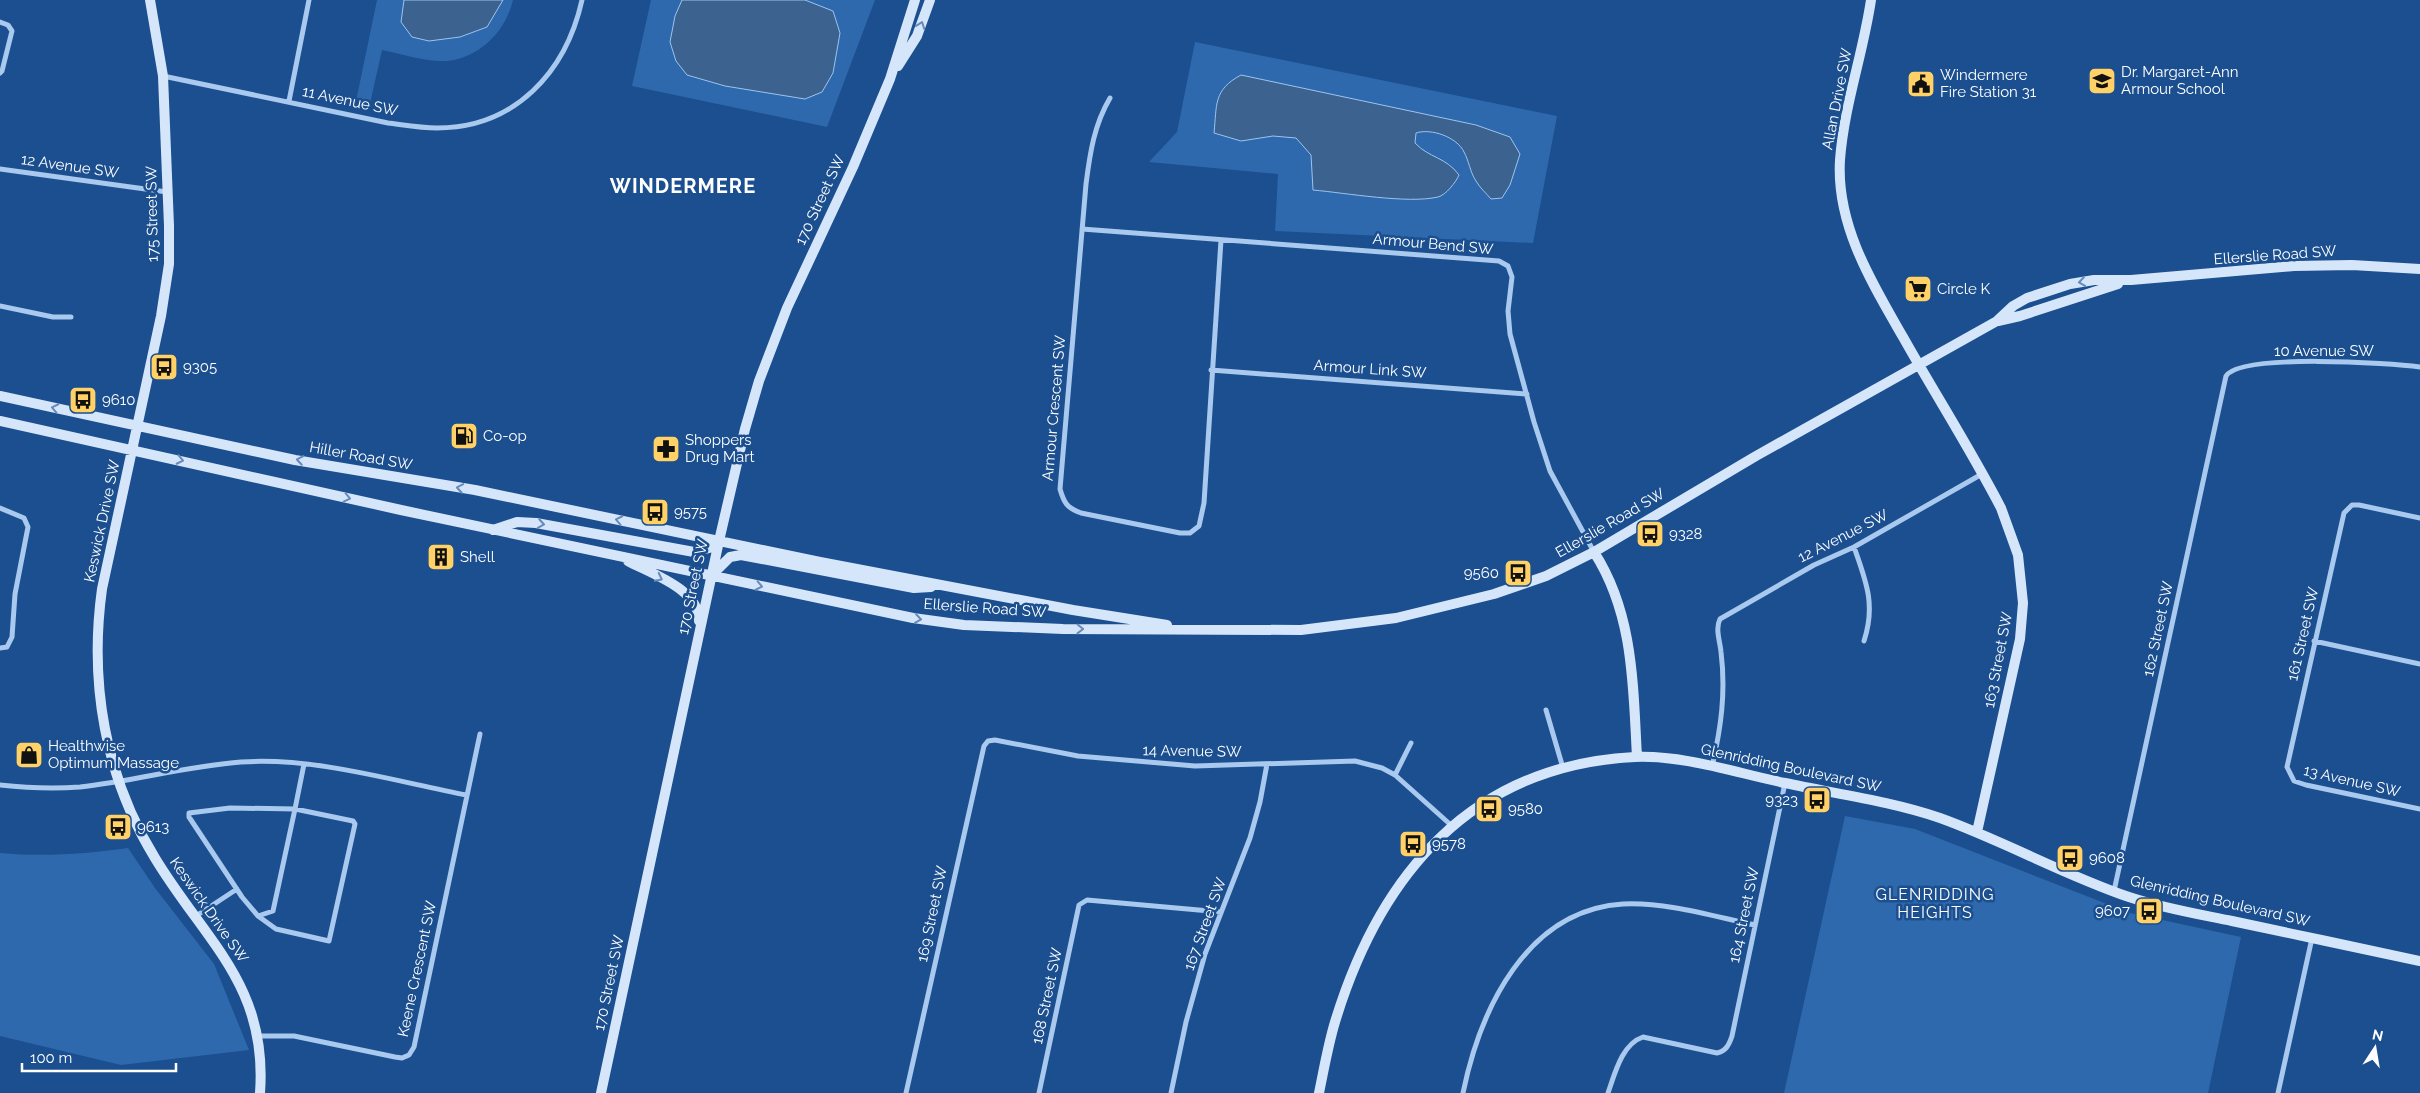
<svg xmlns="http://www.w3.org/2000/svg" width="2420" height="1093" font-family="Raleway,sans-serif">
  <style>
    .green { fill: #2e69ad }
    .water { fill: #3c6290; stroke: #9cc4f0 }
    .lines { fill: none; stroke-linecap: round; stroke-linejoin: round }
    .street { stroke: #a9c9ee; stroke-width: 5 }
    .secondary { stroke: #d6e6fa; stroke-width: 10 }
    .oneway { stroke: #668bba }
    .labels { text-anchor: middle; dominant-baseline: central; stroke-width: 5; stroke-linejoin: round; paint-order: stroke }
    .poi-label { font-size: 15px; fill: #fff; stroke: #1b4f8f; text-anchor: start }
    .street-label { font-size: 15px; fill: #fff; stroke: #1b4f8f }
    .neighbourhood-label { font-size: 16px; letter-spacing: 1px; fill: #fff; stroke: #1b4f8f }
    .district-label { font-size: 20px; font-weight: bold; letter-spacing: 1px; fill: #fff; stroke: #1b4f8f }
  </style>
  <rect width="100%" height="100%" fill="#1b4f8f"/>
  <path class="green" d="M377,0H513C505,34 475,62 439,61C421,60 401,54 382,50L369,108L355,106Z
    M651,0H875L827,127L632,86Z
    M1195,42L1557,116L1533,243L1275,231L1278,174L1149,162L1177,132Z
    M1845,816L1915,829L2130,913L2241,937L2208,1093H1784Z
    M128,848L155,888L214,964L249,1050L121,1065L0,1036V853C44,857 85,854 128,848Z"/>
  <path class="water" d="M404,0H503L487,27L460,37L429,41L412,37L401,22Z
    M682,0H805L833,11L840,33L833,73L822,92L805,99L725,86L687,75L676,61L670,42L675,16Z
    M1241,75L1476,125L1510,137L1520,154L1510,185L1502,198L1491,199C1486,193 1480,188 1476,181C1470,172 1469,161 1464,152C1457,137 1431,128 1416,133L1415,143C1429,158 1446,157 1459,175C1456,182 1446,195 1438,197C1408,204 1346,193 1313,190L1311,155L1296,138L1273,136L1241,141L1214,133C1217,105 1213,90 1241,75Z"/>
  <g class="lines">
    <path class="street" d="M0,22L8,25L12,31L2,71L0,73
      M163,76L388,123C404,125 421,128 437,128C515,128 566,72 582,0
      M1110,98C1094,125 1090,153 1086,184L1060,489C1064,503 1067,508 1081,513L1180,533H1190L1199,526L1204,503L1221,240
      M289,101L309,0
      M0,169L167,192
      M1082,229L1499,261L1508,266L1512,277L1508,311L1510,334L1534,422L1550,471L1594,552
      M0,306L53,317H71
      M1211,370L1527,394
      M0,508L24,518L28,527L15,594L12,637L7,647L0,648
      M2420,518L2359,505H2352L2344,513L2287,767L2294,781L2306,785L2420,809
      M1854,547C1866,581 1876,605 1864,641
      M2314,641L2420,664
      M1546,710L1563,768
      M1712,767C1721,728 1726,692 1721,652C1720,641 1715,629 1720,619L1814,565L1854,547L1982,474
      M1395,775L1411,743
      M0,785C27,788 53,789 80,787C134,781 187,766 241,762C315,757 394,781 466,795
      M2114,891L2226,376C2241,353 2391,363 2420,367
      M196,916L237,889
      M258,916L276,929L329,941L355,824L353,821L295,809L273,911L258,916L242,897L189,817V813L230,808L295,809L304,764
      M258,1036H294L395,1057L402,1058L409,1055L414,1047L480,734
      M906,1093L984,746L988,741L995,740L1078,756L1195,766L1355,761L1382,768L1395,775L1452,826
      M1039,1093L1079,905L1087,900L1221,912
      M1171,1093L1186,1022L1205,954L1250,838L1260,802L1267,764
      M1463,1093C1480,1010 1526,910 1623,904C1667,902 1712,916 1755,925
      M1608,1093C1615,1073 1622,1044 1643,1037L1717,1053C1726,1051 1729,1045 1732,1036L1785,783
      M2278,1093L2312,938"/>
    <path class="secondary" d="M150,0L163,76L169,226V264L161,316L102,589C89,683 105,777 155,858C205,941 268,985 260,1093
      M1871,0C1863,54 1844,106 1840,160C1836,225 1872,283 1903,337C1935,394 1971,450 2001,508L2018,555L2023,603L2020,639L1977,832
      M898,66L917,36L930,0
      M1998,321L2020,316L2118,284
      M0,396L295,460L475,490L820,562L1073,610L1167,625
      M0,421L401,510L913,618L964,625L1063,629L1301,630L1396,618L1494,594L1546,576L1594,552L1756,456L1997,321L2013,306L2027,298L2070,284L2094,280H2131L2294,266L2352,265L2420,269
      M493,530L517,522L536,523L694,552L713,547L719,541
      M1594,552C1634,614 1633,686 1637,757
      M628,561C652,574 699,589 699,621
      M712,575L730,557L741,555L914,588L931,587
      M601,1093L719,541L745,429L759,381L787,308L853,167L890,79L915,0
      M1319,1093C1324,1069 1328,1045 1335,1022C1380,874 1472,765 1635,757C1685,755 1736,773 1785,783C1836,794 1890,801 1940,818C2004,841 2064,875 2129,897C2162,908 2198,914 2232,921C2295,934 2357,948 2420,961"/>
  </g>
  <defs><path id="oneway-chevron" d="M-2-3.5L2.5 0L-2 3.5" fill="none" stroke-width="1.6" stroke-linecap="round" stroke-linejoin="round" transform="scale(1.25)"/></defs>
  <g class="oneway">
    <use href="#oneway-chevron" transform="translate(921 25) rotate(-70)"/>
    <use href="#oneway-chevron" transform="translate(2082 282) rotate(172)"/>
    <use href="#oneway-chevron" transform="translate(55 408) rotate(-168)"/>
    <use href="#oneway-chevron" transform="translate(180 460) rotate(12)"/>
    <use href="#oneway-chevron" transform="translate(300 460) rotate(-170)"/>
    <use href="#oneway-chevron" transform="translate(460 488) rotate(-170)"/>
    <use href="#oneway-chevron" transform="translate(347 498) rotate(13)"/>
    <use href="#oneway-chevron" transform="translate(619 520) rotate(-168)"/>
    <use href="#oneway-chevron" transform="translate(541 524) rotate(9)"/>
    <use href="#oneway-chevron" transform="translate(659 578) rotate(27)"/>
    <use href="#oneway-chevron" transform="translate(759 586) rotate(12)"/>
    <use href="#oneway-chevron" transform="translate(918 619) rotate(8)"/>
    <use href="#oneway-chevron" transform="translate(1080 629) rotate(1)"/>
  </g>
  <defs>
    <symbol id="school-square" viewBox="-11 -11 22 22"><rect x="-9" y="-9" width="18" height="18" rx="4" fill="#ffd166" stroke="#1b4f8f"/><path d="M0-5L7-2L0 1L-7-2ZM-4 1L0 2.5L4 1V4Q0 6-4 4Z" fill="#111"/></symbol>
    <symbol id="civic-square" viewBox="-11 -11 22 22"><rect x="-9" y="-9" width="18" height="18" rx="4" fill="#ffd166" stroke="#1b4f8f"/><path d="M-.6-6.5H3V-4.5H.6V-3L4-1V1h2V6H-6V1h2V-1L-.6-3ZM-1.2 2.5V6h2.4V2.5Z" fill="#111"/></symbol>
    <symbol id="supermarket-square" viewBox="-11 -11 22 22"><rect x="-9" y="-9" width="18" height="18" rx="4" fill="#ffd166" stroke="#1b4f8f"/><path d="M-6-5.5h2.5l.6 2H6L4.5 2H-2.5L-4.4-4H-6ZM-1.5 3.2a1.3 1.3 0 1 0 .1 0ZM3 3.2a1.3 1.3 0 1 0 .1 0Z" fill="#111"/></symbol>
    <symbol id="bus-square" viewBox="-11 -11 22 22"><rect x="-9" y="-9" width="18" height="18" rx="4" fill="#ffd166" stroke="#1b4f8f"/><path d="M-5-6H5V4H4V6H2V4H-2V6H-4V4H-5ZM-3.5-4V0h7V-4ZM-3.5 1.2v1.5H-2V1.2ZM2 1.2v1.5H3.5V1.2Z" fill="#111"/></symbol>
    <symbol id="fuel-square" viewBox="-11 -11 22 22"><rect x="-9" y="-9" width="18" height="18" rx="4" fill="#ffd166" stroke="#1b4f8f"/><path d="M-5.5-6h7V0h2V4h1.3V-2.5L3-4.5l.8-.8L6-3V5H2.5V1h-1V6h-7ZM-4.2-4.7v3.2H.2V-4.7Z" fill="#111"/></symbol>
    <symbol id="pharmacy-square" viewBox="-11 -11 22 22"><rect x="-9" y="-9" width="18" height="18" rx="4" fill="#ffd166" stroke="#1b4f8f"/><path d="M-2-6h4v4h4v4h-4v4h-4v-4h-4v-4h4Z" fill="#111"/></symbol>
    <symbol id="building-square" viewBox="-11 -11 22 22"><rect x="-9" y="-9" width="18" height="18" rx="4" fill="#ffd166" stroke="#1b4f8f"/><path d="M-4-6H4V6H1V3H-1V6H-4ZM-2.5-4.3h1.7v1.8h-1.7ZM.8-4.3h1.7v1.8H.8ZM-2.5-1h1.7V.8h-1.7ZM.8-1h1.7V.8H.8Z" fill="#111"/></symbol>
    <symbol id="shop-square" viewBox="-11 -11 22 22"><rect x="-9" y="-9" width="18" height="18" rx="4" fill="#ffd166" stroke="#1b4f8f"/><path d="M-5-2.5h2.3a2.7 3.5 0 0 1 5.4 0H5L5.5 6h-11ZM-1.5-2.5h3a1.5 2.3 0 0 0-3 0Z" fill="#111"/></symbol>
  </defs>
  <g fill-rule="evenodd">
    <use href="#school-square" x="2086" y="65" width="32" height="32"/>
    <use href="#civic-square" x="1905" y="68" width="32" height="32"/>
    <use href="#supermarket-square" x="1902" y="273" width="32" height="32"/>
    <use href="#bus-square" x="148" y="351" width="32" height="32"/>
    <use href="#bus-square" x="67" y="384" width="32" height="32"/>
    <use href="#fuel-square" x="448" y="420" width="32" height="32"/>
    <use href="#pharmacy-square" x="650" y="433" width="32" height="32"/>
    <use href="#bus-square" x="639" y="496" width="32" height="32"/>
    <use href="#bus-square" x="1634" y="518" width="32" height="32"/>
    <use href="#building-square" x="425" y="541" width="32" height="32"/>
    <use href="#bus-square" x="1502" y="557" width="32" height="32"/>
    <use href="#shop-square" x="13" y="739" width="32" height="32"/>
    <use href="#bus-square" x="1801" y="784" width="32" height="32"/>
    <use href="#bus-square" x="1473" y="793" width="32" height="32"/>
    <use href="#bus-square" x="102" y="811" width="32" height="32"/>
    <use href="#bus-square" x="1397" y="828" width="32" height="32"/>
    <use href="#bus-square" x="2054" y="842" width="32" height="32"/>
    <use href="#bus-square" x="2133" y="895" width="32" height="32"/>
  </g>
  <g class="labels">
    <g class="poi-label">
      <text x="2121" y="72">Dr. Margaret-Ann<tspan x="2121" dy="17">Armour School</tspan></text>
      <text x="1940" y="75">Windermere<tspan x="1940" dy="17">Fire Station 31</tspan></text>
      <text x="1937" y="289">Circle K</text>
      <text x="183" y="367">9305</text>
      <text x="102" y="400">9610</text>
      <text x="483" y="436">Co-op</text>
      <text x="685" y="440">Shoppers<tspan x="685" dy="17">Drug Mart</tspan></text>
      <text x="674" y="512">9575</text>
      <text x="1669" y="534">9328</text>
      <text x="460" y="557">Shell</text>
      <text x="1499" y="573" text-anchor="end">9560</text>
      <text x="48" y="746">Healthwise<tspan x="48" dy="17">Optimum Massage</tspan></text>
      <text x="1798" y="800" text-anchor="end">9323</text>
      <text x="1508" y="809">9580</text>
      <text x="137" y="827">9613</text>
      <text x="1432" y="844">9578</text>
      <text x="2089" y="858">9608</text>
      <text x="2130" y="911" text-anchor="end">9607</text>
    </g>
    <g class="street-label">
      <text transform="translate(1837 99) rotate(-79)">Allan Drive SW</text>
      <text transform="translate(350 101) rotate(12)">11 Avenue SW</text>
      <text transform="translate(70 166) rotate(8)">12 Avenue SW</text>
      <text transform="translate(820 200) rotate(-65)">170 Street SW</text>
      <text transform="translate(152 214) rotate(-91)">175 Street SW</text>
      <text transform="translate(1433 244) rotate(5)">Armour Bend SW</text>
      <text transform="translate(2275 255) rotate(-4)">Ellerslie Road SW</text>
      <text x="2324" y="351">10 Avenue SW</text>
      <text transform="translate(1370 369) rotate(4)">Armour Link SW</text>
      <text transform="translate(1054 408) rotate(-85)">Armour Crescent SW</text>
      <text transform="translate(361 456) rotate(10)">Hiller Road SW</text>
      <text transform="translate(102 521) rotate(-78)">Keswick Drive SW</text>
      <text transform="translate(1610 523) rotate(-30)">Ellerslie Road SW</text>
      <text transform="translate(1843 536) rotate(-27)">12 Avenue SW</text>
      <text transform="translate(693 587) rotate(-78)">170 Street SW</text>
      <text transform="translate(985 608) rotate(4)">Ellerslie Road SW</text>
      <text transform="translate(2158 629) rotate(-78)">162 Street SW</text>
      <text transform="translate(2303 634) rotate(-77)">161 Street SW</text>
      <text transform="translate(1998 660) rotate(-79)">163 Street SW</text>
      <text transform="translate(1192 751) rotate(1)">14 Avenue SW</text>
      <text transform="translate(1791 768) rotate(12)">Glenridding Boulevard SW</text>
      <text transform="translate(2352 781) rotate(13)">13 Avenue SW</text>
      <text transform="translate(2220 901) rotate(13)">Glenridding Boulevard SW</text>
      <text transform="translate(209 910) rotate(55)">Keswick Drive SW</text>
      <text transform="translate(932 914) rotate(-78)">169 Street SW</text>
      <text transform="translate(1744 915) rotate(-78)">164 Street SW</text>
      <text transform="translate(1205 924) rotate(-70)">167 Street SW</text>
      <text transform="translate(417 969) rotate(-78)">Keene Crescent SW</text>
      <text transform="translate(609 983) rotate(-78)">170 Street SW</text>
      <text transform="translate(1047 996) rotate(-78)">168 Street SW</text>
    </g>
    <g class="neighbourhood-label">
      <text x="1935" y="894">GLENRIDDING<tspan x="1935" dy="18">HEIGHTS</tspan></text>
    </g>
    <g class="district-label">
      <text x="683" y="186">WINDERMERE</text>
    </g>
  </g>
  <g transform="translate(2375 1048) rotate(12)" stroke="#1b4f8f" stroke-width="4" paint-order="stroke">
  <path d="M0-4L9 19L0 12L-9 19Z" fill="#ffffff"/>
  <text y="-8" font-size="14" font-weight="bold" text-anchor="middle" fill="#ffffff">N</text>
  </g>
  <path d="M22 1063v8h154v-8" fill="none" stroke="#ffffff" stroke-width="2.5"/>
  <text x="30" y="1063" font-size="15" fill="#ffffff" stroke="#1b4f8f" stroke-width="4" paint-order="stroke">100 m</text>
</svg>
